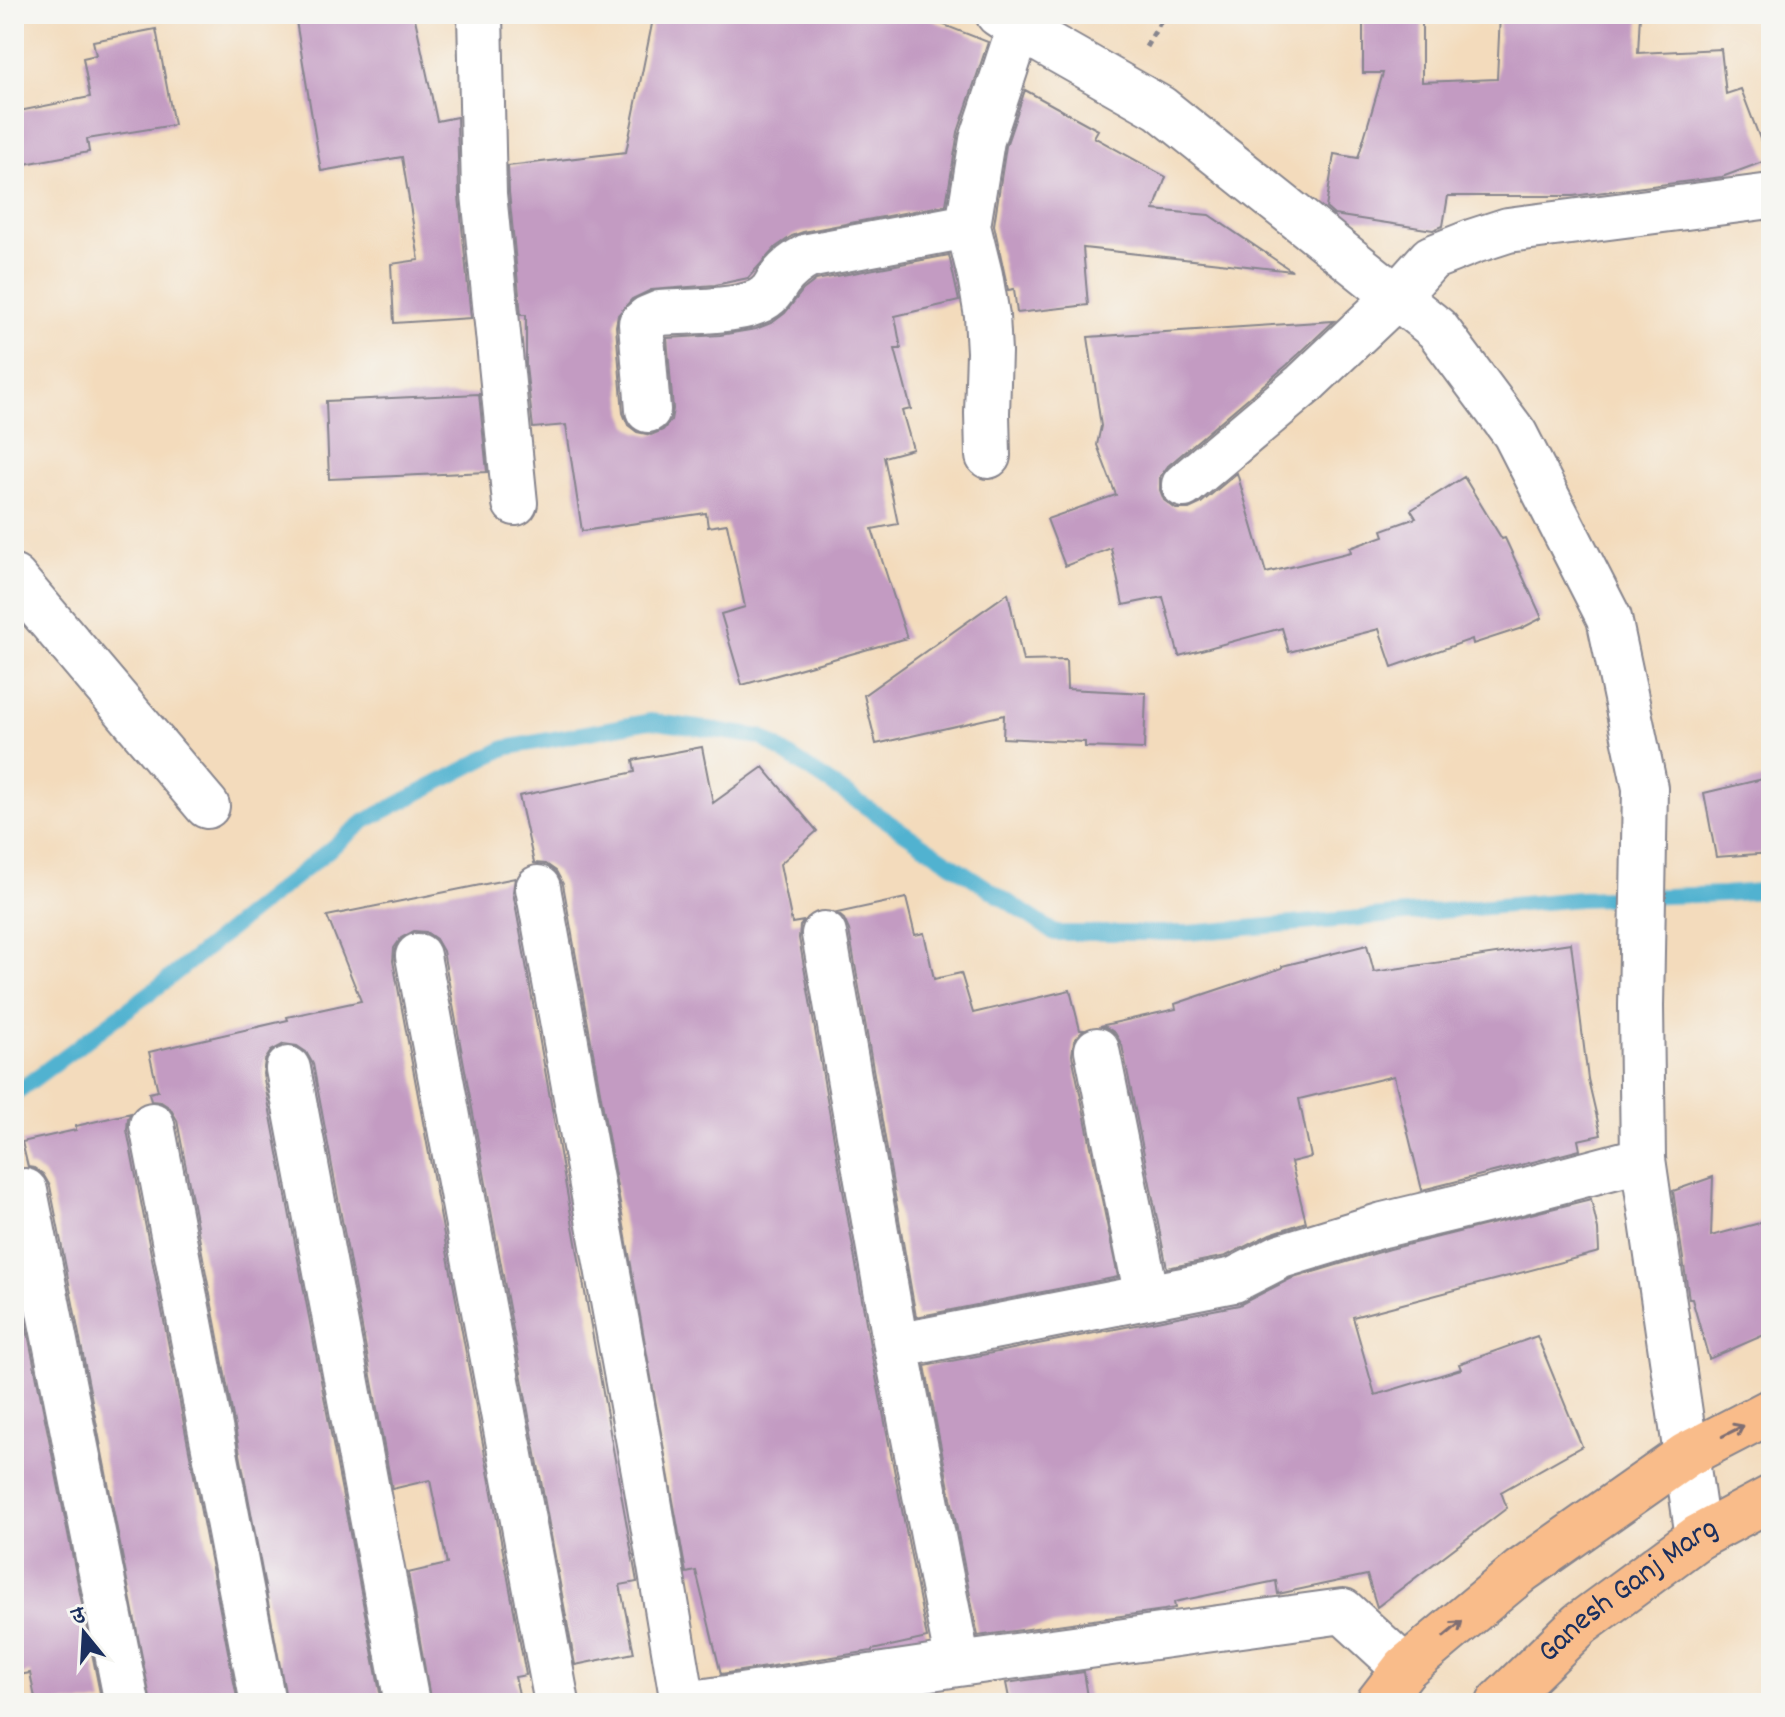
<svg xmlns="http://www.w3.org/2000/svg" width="1785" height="1717" font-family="Dekko,'Playpen Sans Deva',sans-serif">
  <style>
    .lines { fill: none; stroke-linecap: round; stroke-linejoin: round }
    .stream { stroke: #51b2d0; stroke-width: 16 }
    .building { fill: #c39bc2 }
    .minor-casing { stroke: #87858d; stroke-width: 48 }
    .major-casing { stroke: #87858d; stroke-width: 48 }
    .path { stroke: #87858d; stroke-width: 5; stroke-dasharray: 6 6; stroke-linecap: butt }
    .minor { stroke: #fff; stroke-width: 44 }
    .major { stroke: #f9bc8a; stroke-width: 44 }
    .oneway { stroke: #7f6e72 }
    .labels { text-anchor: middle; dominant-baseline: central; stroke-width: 6; stroke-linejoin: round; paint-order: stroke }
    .street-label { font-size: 32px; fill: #1b2f5e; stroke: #f6f6f2 }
  </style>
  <rect width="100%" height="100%" fill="#f6f6f2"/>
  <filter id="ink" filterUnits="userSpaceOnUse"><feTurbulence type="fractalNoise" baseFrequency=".0125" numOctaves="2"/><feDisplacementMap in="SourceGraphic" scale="16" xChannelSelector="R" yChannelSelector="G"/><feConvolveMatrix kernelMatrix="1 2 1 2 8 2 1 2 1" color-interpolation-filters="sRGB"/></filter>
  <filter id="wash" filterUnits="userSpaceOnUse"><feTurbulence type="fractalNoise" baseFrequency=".006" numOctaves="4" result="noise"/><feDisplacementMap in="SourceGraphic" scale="32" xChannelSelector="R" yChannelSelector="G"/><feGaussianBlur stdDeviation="1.8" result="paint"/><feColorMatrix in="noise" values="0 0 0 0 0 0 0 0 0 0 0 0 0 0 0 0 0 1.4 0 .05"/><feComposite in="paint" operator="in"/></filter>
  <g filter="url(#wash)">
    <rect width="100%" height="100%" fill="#f3dbbc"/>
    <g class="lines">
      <path class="stream" d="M14,1094L162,984L365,821L505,748L650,721L761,737L1055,933H1188L1579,899L1724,894L1771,890"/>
    </g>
    <g id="blocks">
      <path class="building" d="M336,14H414L437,121L457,117L459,196L471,318L394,323L391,264L419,260L402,157L321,171L296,21Z
        M654,14H916L988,42L958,132L946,205L803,232L792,236L776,247L748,278L715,285L651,290L632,299L618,315L616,326L623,413L628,425L637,432L651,435L663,430L671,420L673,409L667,338L720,335L756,329L773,322L785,313L803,290L816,280L949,255L959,301L895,316L901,349H895L911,409L902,411L913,449L884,457L898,524L872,529L907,638L742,685L721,614L745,607L727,524L708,527L706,513L582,531L566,425L533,428L526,366V315H521L509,192L508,166L626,152Z
        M1363,14H1422V82L1497,79L1500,14H1640L1638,53L1721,49L1726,94L1741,89L1768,160L1722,177L1573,196H1448L1443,226L1433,230L1334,215L1326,208L1334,154L1358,158L1383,73H1363Z
        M156,29L174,125L87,139L89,152L14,166V112L90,97L83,58L96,55L93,41Z
        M1025,90L1098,130L1094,137L1166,177L1154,210L1209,215L1292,271L1083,248L1088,305L1017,313L1014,289L1008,290L994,225L1006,146Z
        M1334,321L1287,365L1168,466L1160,477V490L1164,500L1176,509H1189L1200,504L1237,473L1266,573L1351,552L1350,548L1384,536L1382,530L1416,518L1411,510L1464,477L1502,539L1505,538L1542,618L1522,628L1473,644L1472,639L1392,667L1379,629L1289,652L1282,628L1179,656L1163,597L1123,605L1111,548L1065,566L1047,519L1116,495L1097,445L1101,426L1088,337Z
        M479,394L487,472L329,479L326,401Z
        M1008,593L1023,661L1066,660L1067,689L1146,693L1144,749L1085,747V742L1003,738L1004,715L876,744L864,695Z
        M702,747L713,803L763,767L817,831L780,864L792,923L804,921L800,926L799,938L871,1351L927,1638L872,1650V1651L721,1674L696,1571L686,1573L563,884L556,871L546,864L534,863L519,796L635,772L633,760Z
        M1771,777V853L1716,857L1704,793Z
        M515,878L513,892L637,1582L620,1585L634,1653L575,1665L443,951L436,939L426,932L414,931L401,938L394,948L393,961L526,1675L515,1677L521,1703H431L408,1573L447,1564L430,1480L392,1489L313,1064L306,1052L297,1046L284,1044L271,1051L265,1060L263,1074L382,1703H287L177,1120L170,1108L161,1102L151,1101L149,1093L158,1091L149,1052L288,1020L287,1017L361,1001L327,916Z
        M906,898L915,935L924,933L934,979L961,973L973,1013L1070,990L1080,1030H1084L1074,1041L1072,1055L1118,1277L916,1317L849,930L844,919L837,913Z
        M1571,943L1588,1079L1601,1135L1578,1140L1580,1150L1422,1190L1394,1076L1299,1099L1311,1157L1291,1162L1306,1222L1270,1234L1226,1256L1167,1268L1122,1045L1115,1033L1106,1027L1100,1026L1176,1009L1175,1004L1282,968V966L1367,945L1374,972Z
        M131,1113L128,1118L127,1130L238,1703H151L50,1186L43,1174L34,1168L28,1167L22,1142L76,1130V1126Z
        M1713,1177L1711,1236L1771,1220V1332L1709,1359L1692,1299H1689L1673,1191Z
        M1591,1199L1598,1230L1599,1252L1353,1317L1375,1395L1461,1369L1459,1364L1537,1336L1582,1446L1501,1492L1507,1508L1377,1607L1367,1575L1278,1594L1276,1581L1174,1602L1175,1608L1164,1610L978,1636L925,1366L1239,1305L1290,1279L1390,1249Z
        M14,1264L102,1703H36L30,1673L14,1676Z
        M1084,1672L1089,1703H1010L1006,1683Z"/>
    </g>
  </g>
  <g filter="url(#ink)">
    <use href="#blocks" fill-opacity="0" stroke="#87858d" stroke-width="2"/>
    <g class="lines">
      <defs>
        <path id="minor" d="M480,14L484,194L515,503
          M998,14L1019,28L1160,108L1437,329L1515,434L1609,618L1645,788L1641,1006L1643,1159L1698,1537
          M648,410L641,324L648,318L660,313C687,311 750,313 768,295C773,291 776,284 779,280C787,269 796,262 808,256L968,226
          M988,456L987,413L989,352L987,316L980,275L968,226L982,140L1019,28
          M1184,485L1304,384L1397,296L1431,258L1474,241L1508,230L1771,196
          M14,578L207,806
          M538,888L644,1471L683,1703
          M824,934L896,1346L958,1664
          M418,956L557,1703
          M1097,1050L1147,1297
          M288,1069L407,1703
          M152,1125L263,1703
          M25,1191L127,1703
          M896,1346L1234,1280L1281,1256L1383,1225L1496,1198L1643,1159
          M693,1703L958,1664L1343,1611L1405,1668"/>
        <g id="major">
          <path d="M1378,1703L1405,1668L1521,1571L1686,1455L1771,1411"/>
          <path id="s1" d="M1499,1703L1580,1624L1698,1537L1771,1498"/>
        </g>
      </defs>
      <use href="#minor" class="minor-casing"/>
      <use href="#major" class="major-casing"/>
      <path class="path" d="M1146,47L1165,14"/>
      <use href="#minor" class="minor"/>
      <use href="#major" class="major"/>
    </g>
    <defs><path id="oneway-shaft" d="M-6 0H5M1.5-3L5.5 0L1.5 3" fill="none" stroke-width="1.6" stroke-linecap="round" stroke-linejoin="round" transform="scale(2)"/></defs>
    <g class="oneway">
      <use href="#oneway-shaft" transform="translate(1733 1431) rotate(-27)"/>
      <use href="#oneway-shaft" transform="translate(1453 1629) rotate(-40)"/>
    </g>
  </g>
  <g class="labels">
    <g class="street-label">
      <text stroke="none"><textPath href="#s1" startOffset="172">Ganesh Ganj Marg</textPath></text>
    </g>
  </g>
  <rect width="1785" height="1717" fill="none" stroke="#f6f6f2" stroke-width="48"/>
  <g transform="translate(84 1633) rotate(342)" stroke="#f6f6f2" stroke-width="6" paint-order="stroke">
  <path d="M0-6L14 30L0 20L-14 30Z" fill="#1b2f5e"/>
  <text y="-12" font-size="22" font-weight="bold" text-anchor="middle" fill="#1b2f5e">उ</text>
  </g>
</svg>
